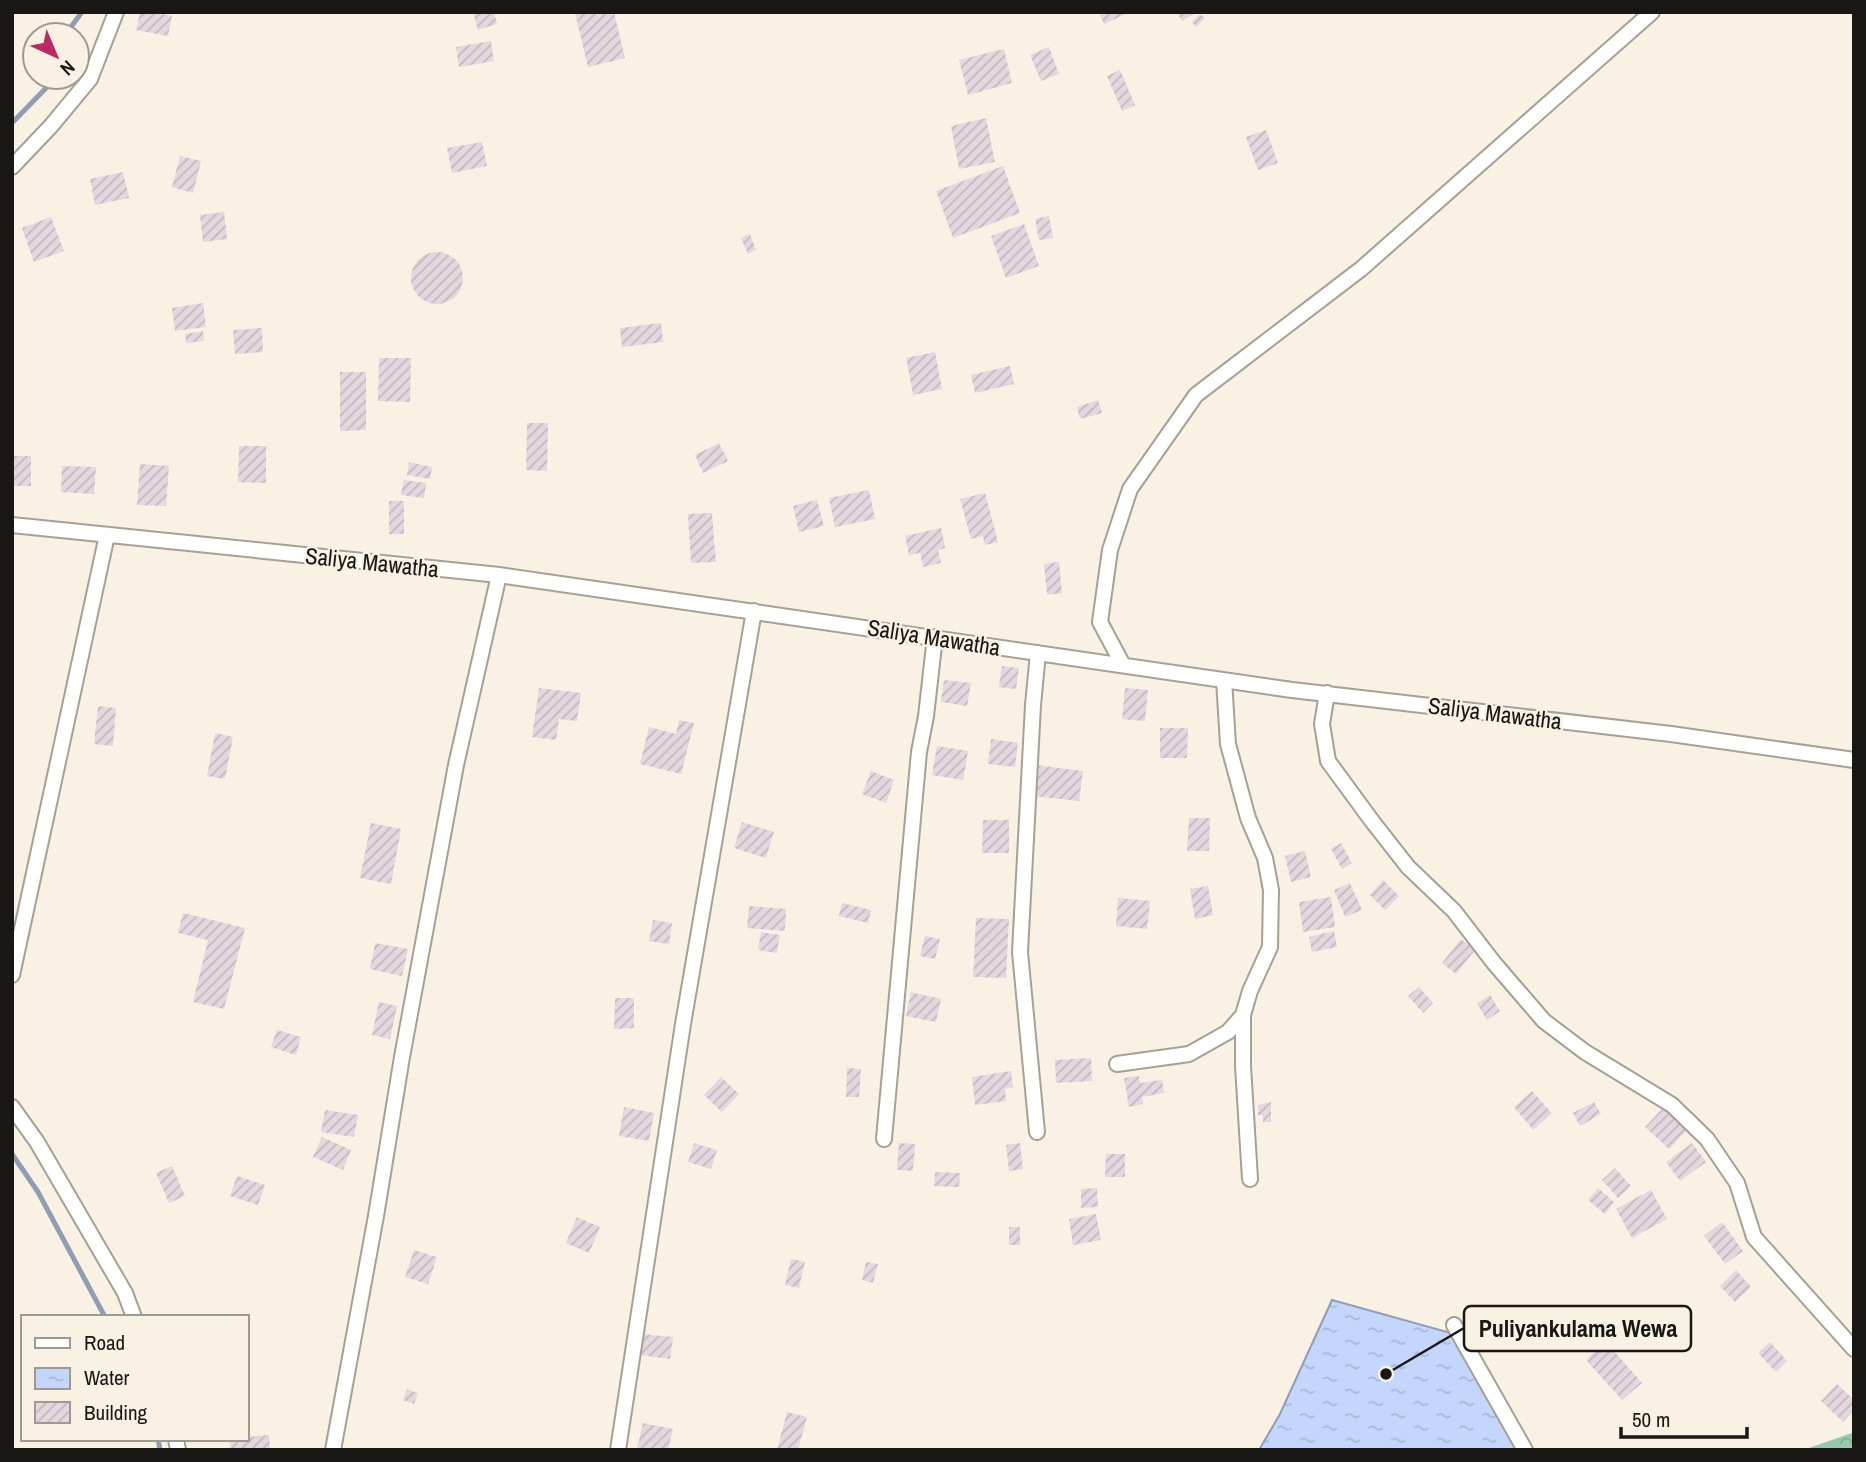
<svg xmlns="http://www.w3.org/2000/svg" width="1866" height="1462" font-family="'Archivo Narrow',sans-serif">
  <style>
    .forest { fill: url(#forest-crowns) }
    .water { fill: url(#water-ripples); stroke: #919db5; stroke-width: 2 }
    .lines { fill: none; stroke-linecap: round; stroke-linejoin: round }
    .stream { stroke: #919db5; stroke-width: 5 }
    .building { fill: url(#building-hatch) }
    .minor-casing { stroke: #a7a094; stroke-width: 18 }
    .minor { stroke: #fff; stroke-width: 14 }
    .labels { text-anchor: middle; dominant-baseline: central; stroke-width: 5; stroke-linejoin: round; paint-order: stroke }
    .street-label { font-size: 23px; fill: #191713; stroke: #f8f1e4 }
    .leader { fill: none; stroke: #191713; stroke-width: 2.5 }
    .callout-dot { fill: #191713; stroke: #f8f1e4; stroke-width: 2.5 }
    .callout { fill: #f8f1e4; stroke: #191713; stroke-width: 2.5 }
    .callout-label { font-size: 24px; text-anchor: middle; font-weight: bold; fill: #191713 }
  </style>
  <defs>
    <pattern id="forest-crowns" width="20" height="18" patternUnits="userSpaceOnUse" patternTransform="scale(1.75)"><rect width="20" height="18" fill="#97caab"/><path d="M2 6a3 3 0 1 1 6 0M12 15a3 3 0 1 1 6 0" fill="none" stroke="#82ad92"/></pattern>
    <pattern id="water-ripples" width="26" height="14" patternUnits="userSpaceOnUse" patternTransform="scale(1.75)"><rect width="26" height="14" fill="#c4d6fb"/><path d="M2 4q2-2 4 0t4 0M15 11q2-2 4 0t4 0" fill="none" stroke="#a8b7d6"/></pattern>
    <pattern id="building-hatch" width="6" height="6" patternUnits="userSpaceOnUse" patternTransform="scale(1.75)"><rect width="6" height="6" fill="#e4d7df"/><path d="M-1 1l2-2M0 6l6-6M5 7l2-2" fill="none" stroke="#c3b8be"/></pattern>
  </defs>
  <rect width="100%" height="100%" fill="#f8f1e4"/>
  <path class="forest" d="M1852,1433L1854,1434V1450H1803Z"/>
  <path class="water" d="M1332,1300L1451,1333L1517,1450H1259L1280,1414Z"/>
  <g class="lines">
    <path class="stream" d="M65,35L82,12
      M12,123L48,86L51,77
      M12,1154L38,1192L105,1317
      M158,1439L160,1450"/>
  </g>
  <path class="building" d="M140,12H155L172,16L168,36L136,30Z
    M473,12H494L497,24L478,30Z
    M614,12L625,58L588,67L575,13Z
    M1099,12H1130L1104,24Z
    M1177,12H1197L1182,21Z
    M1200,14L1205,18L1196,27L1192,22Z
    M491,41L494,61L459,67L456,47Z
    M1049,47L1059,74L1041,81L1030,55Z
    M1004,49L1012,83L968,95L959,60Z
    M1120,70L1135,105L1122,111L1107,76Z
    M986,118L995,162L959,169L951,126Z
    M1266,130L1278,163L1258,170L1246,137Z
    M482,142L487,166L452,173L447,148Z
    M180,156L201,161L193,193L172,187Z
    M1003,166L1020,213L953,238L936,191Z
    M123,172L129,198L95,205L90,179Z
    M224,212L227,239L203,242L200,215Z
    M1049,216L1053,238L1039,240L1035,219Z
    M51,217L64,251L34,262L22,228Z
    M1024,224L1039,266L1006,278L991,236Z
    M750,234L756,250L748,254L741,238Z
    M411 278a26 26 0 1 1 52 0a26 26 0 1 1-52 0Z
    M203,303L206,327L175,331L172,308Z
    M661,323L663,342L622,347L620,328Z
    M262,328L263,352L235,354L233,330Z
    M203,331L204,341L186,343L185,334Z
    M935,352L942,389L913,395L906,358Z
    M379,358H411L410,402L378,401Z
    M1010,366L1014,384L975,393L971,375Z
    M340,372H366V430L340,431Z
    M1098,400L1102,413L1080,419L1077,407Z
    M527,423H548L547,471L526,470Z
    M719,443L728,461L703,473L695,455Z
    M239,446H266V483L238,482Z
    M12,456H31V486H12Z
    M409,462L432,467L430,479L407,475Z
    M140,464L169,466L166,506L137,505Z
    M62,466L96,467L94,494L61,492Z
    M404,480L426,483L424,498L401,495Z
    M869,490L875,519L835,527L829,498Z
    M985,493L998,542L985,545L983,536L971,539L960,499Z
    M817,500L824,526L799,532L793,506Z
    M389,501H404V534H389Z
    M712,513L716,562L691,563L688,514Z
    M941,528L945,548L938,550L941,563L923,567L920,553L909,555L905,536Z
    M1059,562L1062,593L1047,595L1044,564Z
    M1002,666L1019,668L1016,689L999,687Z
    M944,680L971,683L967,706L941,702Z
    M539,688L581,693L577,721L559,719L556,740L532,737Z
    M1125,688L1148,690L1145,721L1122,719Z
    M98,706L116,708L113,746L94,744Z
    M679,720L694,723L681,774L640,764L649,727L676,734Z
    M1160,728H1188L1187,758H1160Z
    M215,733L233,737L225,779L207,776Z
    M991,739L1018,743L1015,767L988,764Z
    M937,746L968,751L963,780L932,775Z
    M1036,765L1083,771L1079,801L1032,796Z
    M871,771L894,780L886,803L862,794Z
    M1189,818H1210L1209,851H1187Z
    M983,820H1009V853H982Z
    M742,822L774,832L766,858L734,848Z
    M371,823L401,829L391,884L360,878Z
    M1341,843L1352,863L1342,869L1331,849Z
    M1305,851L1311,877L1291,882L1285,856Z
    M1383,880L1399,896L1385,910L1370,895Z
    M1350,883L1362,910L1345,917L1334,890Z
    M1208,886L1213,915L1195,919L1190,889Z
    M1331,897L1335,927L1303,932L1299,902Z
    M1118,898L1150,901L1147,929L1116,926Z
    M842,903L871,910L868,923L839,916Z
    M749,906L786,909L785,931L747,928Z
    M183,913L245,928L224,1009L193,1002L208,940L178,933Z
    M976,918L1009,919L1006,978L973,977Z
    M653,920L672,923L669,944L649,941Z
    M1334,931L1337,947L1312,952L1309,937Z
    M761,932L780,935L777,953L758,950Z
    M925,936L940,939L935,959L920,956Z
    M1461,939L1475,950L1456,974L1442,963Z
    M375,943L408,949L402,976L370,969Z
    M1419,987L1433,1003L1423,1013L1408,996Z
    M911,992L941,999L936,1022L906,1016Z
    M1490,995L1500,1011L1487,1020L1477,1004Z
    M615,998H634V1028L614,1029Z
    M379,1002L397,1006L390,1039L372,1035Z
    M277,1030L301,1037L296,1055L271,1047Z
    M1091,1058L1092,1081L1056,1083L1055,1060Z
    M847,1068L861,1069L859,1097H846Z
    M1011,1071L1013,1087L1005,1089L1006,1101L975,1105L972,1077Z
    M1139,1076L1140,1083L1162,1080L1164,1093L1142,1097L1143,1104L1129,1107L1124,1078Z
    M721,1077L739,1094L722,1112L704,1095Z
    M1532,1091L1552,1113L1533,1130L1514,1107Z
    M1271,1102V1122H1263V1115H1258V1105Z
    M1594,1102L1601,1114L1580,1126L1573,1113Z
    M624,1107L654,1113L649,1141L619,1136Z
    M1663,1108L1686,1131L1669,1149L1645,1127Z
    M325,1110L358,1115L354,1137L321,1132Z
    M322,1137L351,1150L343,1170L313,1157Z
    M694,1143L717,1150L711,1169L688,1162Z
    M899,1143L915,1144L913,1171L897,1170Z
    M1020,1143L1023,1169L1009,1171L1006,1145Z
    M1692,1143L1706,1162L1680,1181L1666,1162Z
    M1106,1154H1125V1177H1105Z
    M172,1166L185,1196L169,1203L156,1173Z
    M1615,1168L1631,1186L1618,1198L1602,1180Z
    M935,1172L960,1173L959,1187L934,1186Z
    M237,1176L265,1185L258,1205L230,1196Z
    M1097,1188L1098,1207L1081,1208V1189Z
    M1598,1188L1614,1202L1605,1214L1588,1200Z
    M1651,1190L1667,1219L1632,1238L1616,1209Z
    M1096,1214L1101,1240L1073,1245L1069,1219Z
    M577,1217L600,1227L589,1253L566,1243Z
    M1722,1222L1743,1251L1725,1264L1704,1236Z
    M1009,1227H1020V1245H1009Z
    M414,1250L437,1257L428,1284L405,1277Z
    M791,1259L805,1262L799,1288L785,1285Z
    M866,1262L878,1264L873,1283L862,1280Z
    M1736,1270L1751,1287L1735,1302L1720,1286Z
    M643,1334L673,1337L670,1359L640,1355Z
    M1606,1342L1642,1383L1622,1400L1586,1360Z
    M1770,1342L1787,1361L1776,1372L1758,1353Z
    M1837,1384L1854,1400V1410L1843,1422L1821,1401Z
    M407,1389L418,1393L414,1404L403,1400Z
    M787,1412L807,1417L798,1450H777Z
    M643,1423L673,1429L668,1450L637,1449Z
    M269,1435L270,1450H230L229,1439H247V1437Z"/>
  <g class="lines">
    <defs>
      <path id="minor" d="M12,167L51,126L90,79L116,12
        M12,525L499,575L1292,690L1671,734L1854,760
        M1123,665L1100,622L1110,550L1130,489L1196,395L1361,269L1652,12
        M1224,680L1228,744L1248,818L1265,858L1271,890L1270,947L1250,991L1243,1015V1066L1250,1179
        M1327,693L1322,724L1328,761L1372,821L1408,867L1454,911L1494,963L1544,1021L1585,1052L1672,1105L1707,1139L1737,1183L1754,1237L1854,1349
        M12,975L107,535
        M1117,1064L1189,1054L1228,1032L1243,1015
        M12,1107L37,1142L125,1293L134,1317
        M1037,1132L1020,952L1033,705L1038,653
        M884,1139L919,752L926,716L935,637
        M1454,1325L1525,1450
        M176,1439L178,1450
        M333,1450L376,1216L402,1057L456,765L499,575
        M618,1450L683,1024L754,611"/>
    </defs>
    <use href="#minor" class="minor-casing"/>
    <use href="#minor" class="minor"/>
  </g>
  <g class="labels">
    <g class="street-label">
      <text transform="translate(372 562) rotate(6)">Saliya Mawatha</text>
      <text transform="translate(934 637) rotate(9)">Saliya Mawatha</text>
      <text transform="translate(1495 713) rotate(7)">Saliya Mawatha</text>
    </g>
  </g>
  <path class="leader" d="M1386 1374L1464 1328"/>
  <circle class="callout-dot" cx="1386" cy="1374" r="7"/>
  <rect class="callout" x="1464" y="1306" width="227" height="45" rx="7"/>
  <g class="callout-label">
    <text x="1578" y="1337">Puliyankulama Wewa</text>
  </g>
  <rect width="1866" height="1462" fill="none" stroke="#191713" stroke-width="28"/>
  <rect x="21" y="1315" width="228" height="126" fill="#f8f1e4" stroke="#9f9a90" stroke-width="2"/>
  <rect x="35" y="1338" width="35" height="10" fill="#ffffff" stroke="#9f9a90" stroke-width="2"/>
  <text x="84" y="1350" font-size="21" fill="#191713">Road</text>
  <rect x="35" y="1368" width="35" height="21" fill="url(#water-ripples)" stroke="#9f9a90" stroke-width="2"/>
  <text x="84" y="1385" font-size="21" fill="#191713">Water</text>
  <rect x="35" y="1402" width="35" height="21" fill="url(#building-hatch)" stroke="#9f9a90" stroke-width="2"/>
  <text x="84" y="1420" font-size="21" fill="#191713">Building</text>
  <g transform="translate(56 56) rotate(136)"><circle r="33" fill="#f8f1e4" stroke="#9f9a90" stroke-width="2"/>
  <path d="M0-5L12 26L0 18L-12 26Z" fill="#ba2c60"/>
  <text y="-10" font-size="19" font-weight="bold" text-anchor="middle" fill="#191713">N</text>
  </g>
  <path d="M1621 1427v10h126v-10" fill="none" stroke="#191713" stroke-width="3.5"/>
  <text x="1632" y="1427" font-size="21" fill="#191713" stroke="#f8f1e4" stroke-width="5" paint-order="stroke">50 m</text>
</svg>
